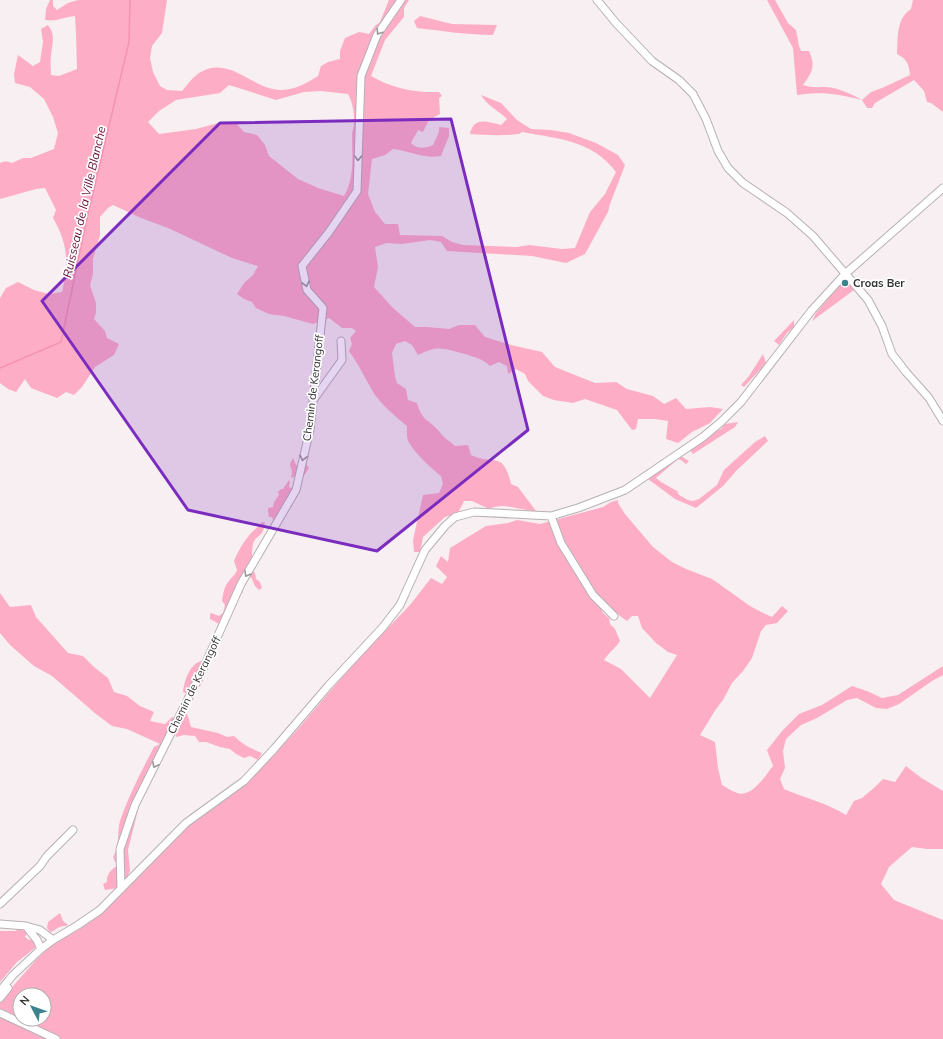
<svg xmlns="http://www.w3.org/2000/svg" width="943" height="1039" font-family="Mulish,sans-serif">
  <style>
    .green { fill: #fdaec6; fill-rule: evenodd }
    .lines { fill: none; stroke-linecap: round; stroke-linejoin: round }
    .stream { stroke: #f493b3; stroke-width: 1.5 }
    .minor-casing { stroke: #b7b0b2; stroke-width: 9 }
    .minor { stroke: #fff; stroke-width: 7 }
    .oneway { stroke: #9a9899 }
    .marked { fill: #7b2cbf; fill-opacity: 0.2; stroke: #7b2cbf; stroke-width: 3; stroke-linejoin: round }
    .poi-dot { fill: #3d838e; stroke: #fff; stroke-width: 1.5 }
    .labels { text-anchor: middle; dominant-baseline: central; stroke-width: 3.5; stroke-linejoin: round; paint-order: stroke }
    .poi-label { font-size: 11px; font-weight: bold; fill: #353233; stroke: #fff; text-anchor: start }
    .street-label { font-size: 11px; fill: #353233; stroke: #fff }
    .water-label { font-size: 12px; font-style: italic; fill: #671237; stroke: #fff }
  </style>
  <rect width="100%" height="100%" fill="#f7eff1"/>
  <path class="green" d="M50,0H53V6L57,10L68,3L78,0H167L162,33L152,46L150,58L153,72L160,86L167,90L182,91C187,85 193,77 199,73C230,54 252,90 281,90C294,90 307,83 318,76L321,66L328,62L340,59V51L345,38L359,32L369,34L375,26L380,22L389,0H409L404,8V17L385,40L371,76C391,88 416,93 439,92L442,96L439,98L440,114L429,120L423,132L418,130C416,135 413,138 411,143C417,149 425,149 433,145L439,132V127L449,128V136L441,156C424,159 410,151 393,149L385,155L372,159L368,194L375,212L385,224H398L400,235L442,236L452,242L463,245L517,247L529,245L562,249L575,248L590,212L605,194L616,172C592,140 559,139 522,132L519,134C503,136 486,135 470,134C474,116 487,122 501,125L507,119C499,111 486,105 481,95L501,103L517,120L531,129L551,130L569,133L596,143L618,155L625,165L610,204L608,212L585,254L566,263L532,256L447,251L441,242L430,240L402,244L387,243L375,247L378,267L374,287L393,308L415,327H427L449,329L459,325H475L485,337L511,345L542,352L555,367L595,383L616,382L627,389L653,396L664,404L676,398L686,409L710,407L723,409L710,423L692,432L678,443L666,439L668,421L655,419H638L636,429L632,430L617,410L585,399L573,403L554,400L543,396L528,381L525,374L516,369L508,374L507,366L499,362L490,366C481,358 477,358 465,354C444,349 439,344 418,355L412,345L405,341L396,344L392,353L395,376L397,383L406,389L408,400L417,403C422,421 428,419 439,431C440,432 441,434 443,436C447,440 451,442 455,446L468,445L471,455C495,466 503,450 511,484L518,487L536,511C520,511 503,501 489,509L472,501H464L458,513L445,517L423,537L420,552H414L413,540L423,495L439,493L443,484L441,476C433,470 415,453 410,444C406,439 407,432 407,426C395,416 384,407 375,395C366,380 359,365 349,351L352,344L350,338L356,331L352,328H342L329,318L313,324L284,316L269,314L256,308L252,302L244,299L237,294L244,283L253,275L258,266L232,258L168,228L141,218L113,205L108,208L100,217V235L93,259V274L90,285L96,303V313L94,319L105,331L107,338L119,344L114,355L95,367L82,387L74,395L66,392L57,398L31,388L25,379L16,392L8,389L0,383V298L6,288L18,282L34,290L49,294L62,292C69,263 68,244 53,218L56,210L45,188L36,189L0,199V163C4,161 7,161 12,163L23,158H31L54,149L58,133L53,117L44,99L30,87L15,83L14,74L18,55L33,66L40,62L43,42L41,29L48,25C56,35 52,44 51,56C50,62 51,69 51,75L59,76L77,69L76,33L75,16C63,17 57,22 45,20L46,9ZM229,85L276,100L304,92L321,91L348,94C354,105 356,121 352,133C352,154 355,178 344,196L318,188L298,179L269,156L265,145L257,135L244,132L235,122H222L196,129L159,134L148,122L159,111L176,100L220,93Z
    M767,0H775L788,23L796,30L799,46L801,51H809C816,67 812,72 803,85C811,88 818,87 826,87C839,88 851,94 862,100L871,92L882,88L910,75C909,64 907,59 897,54C898,37 896,19 911,9L913,0H943V112L931,103L927,102L924,91L914,80L875,103L872,108H867L862,100C837,94 823,91 797,95L793,48Z
    M420,16L452,24L497,25L493,35C468,35 443,31 417,28L414,21Z
    M843,281H846L854,290L812,321L816,313Z
    M794,320V327L787,333L779,345L774,341Z
    M763,354L766,363L744,387L741,385L749,376Z
    M738,422L735,427L693,454L689,449L704,438H709L716,431L721,429L725,424Z
    M765,436L768,441L737,470L723,486L696,508L675,499L648,479L649,476L654,475C656,470 659,467 665,468L670,461L679,455L689,461L686,464L681,460L678,459L656,478L661,482L677,491L679,495L688,500L693,501L699,499L717,485L724,470L755,442Z
    M307,452L309,456L306,464L309,468C307,472 305,474 302,478C297,485 293,498 292,507H290L274,523L272,517H269L268,511V508L273,507L274,502L279,495L278,492L281,489H283L289,480L290,483L289,486L290,488L294,487L296,476L291,478L292,472L290,464L293,458L296,465H299Z
    M618,500V503L625,514L653,547L672,562L686,569L712,579L750,606L761,612L772,617L782,606L788,611L777,623L766,625L761,631L752,658L743,671L732,683L723,700L716,709L700,735L715,742L718,768L722,785C727,788 732,791 737,793C752,798 765,776 773,766L767,750L783,730L799,714L822,705L852,686L867,691L882,698L898,695L943,666V675L932,681L899,704L887,709L876,708L857,698L847,700L817,718L801,725L786,739L783,751L785,768L780,779L784,789C805,798 827,803 846,815L854,801L862,798L875,787L883,779L895,782L906,766L920,777L943,791V849H927L912,847L889,867L881,884L894,900L943,920V1039H0V1001L35,961L51,945L80,926L187,825L235,791L262,768L297,730L356,661L410,605L431,578L442,584L447,577L436,566L441,556L448,562L450,548L486,526L508,523L517,520L540,524L603,507L611,502ZM600,606L612,610L627,621L632,616H638L642,628L656,643L668,652L677,655L650,698L621,669L604,660C609,652 616,648 620,641L615,629L610,624L609,618L603,613ZM20,995H44V1019H20Z
    M262,522H265C264,526 264,531 261,534C258,537 254,539 253,544C251,552 253,561 251,570L255,573L256,579L260,582L262,588L259,590L255,586L251,577C246,580 242,586 243,592C239,597 235,600 235,607L229,615L228,621L219,639L218,644L215,645L208,663L206,672L201,685L193,693L190,690L186,693L183,692C185,678 190,663 204,660L212,642V636L215,633L219,624L210,619V614L211,613L219,616L223,613L225,605L222,601C223,595 224,586 229,581C232,576 235,576 237,570L234,561C238,551 245,539 253,531C257,528 259,526 262,522Z
    M0,593L10,607L31,605L36,617L68,653L83,656L94,667L108,678L114,692L127,696L140,706L154,712L150,721L165,724L172,717L175,718L186,710L191,727L218,733L227,737L234,736C242,744 251,749 262,753L258,760L250,756L244,758L236,754L230,749L220,747L206,742H199L195,736L184,735L176,737L175,732L139,806L128,850L130,871L127,877H123L118,888L105,890L103,884L107,882C106,876 110,871 115,867H118L117,863L115,862L113,857C121,845 116,830 121,818C130,793 142,770 154,747L160,744L127,729L112,726L96,714L52,676L34,666L10,645L0,633Z
    M60,913L63,921L68,925C65,927 63,925 60,927C56,928 55,931 50,932L47,928L48,922Z
    M19,927L28,932L25,937L29,940L33,938L36,942L35,948L17,962L0,982V931H16Z"/>
  <g class="lines">
    <path class="stream" d="M0,368L61,342L87,218L129,42L130,0"/>
    <defs>
      <path id="minor" d="M597,0L616,23L652,61L679,80L693,94L706,119L718,151L728,168L743,183L787,213L813,236L868,300L882,326L892,354L906,372L929,398L943,421
        M314,399L342,360L341,341
        M551,516L561,543L593,595L614,616
        M121,889L120,849L135,805L203,669L241,584L296,490L310,429L323,308L307,290L302,266L329,232L357,191L361,76L377,35L401,0
        M0,904L40,866L47,856L73,830
        M0,924L26,926
        M41,949L37,940L26,926L40,930L53,940
        M0,991L13,975L41,949L53,940L78,925L100,910L186,823L244,781L274,749L329,685L383,627L400,605L425,550L445,526L455,517L474,512L551,516L578,508L625,490L703,437L721,422L741,402L812,310L845,274L943,188
        M0,998L8,988
        M0,1013L56,1039"/>
    </defs>
    <use href="#minor" class="minor-casing"/>
    <use href="#minor" class="minor"/>
  </g>
  <defs><path id="oneway-chevron" d="M-2-3.5L2.5 0L-2 3.5" fill="none" stroke-width="1.6" stroke-linecap="round" stroke-linejoin="round"/></defs>
  <g class="oneway">
    <use href="#oneway-chevron" transform="translate(379 32) rotate(122)"/>
    <use href="#oneway-chevron" transform="translate(358 158) rotate(92)"/>
    <use href="#oneway-chevron" transform="translate(306 284) rotate(77)"/>
    <use href="#oneway-chevron" transform="translate(303 458) rotate(103)"/>
    <use href="#oneway-chevron" transform="translate(247 574) rotate(120)"/>
    <use href="#oneway-chevron" transform="translate(155 765) rotate(116)"/>
  </g>
  <path class="marked" d="M451,119L528,430L377,551L188,510L42,301L220,123Z"/>
  <circle class="poi-dot" cx="845" cy="283" r="4"/>
  <g class="labels">
    <g class="poi-label">
      <text x="853" y="283">Croas Ber</text>
    </g>
    <g class="street-label">
      <text transform="translate(313 388) rotate(-83)">Chemin de Kerangoff</text>
      <text transform="translate(194 685) rotate(-64)">Chemin de Kerangoff</text>
    </g>
    <g class="water-label">
      <text transform="translate(84 202) rotate(-77)">Ruisseau de la Ville Blanche</text>
    </g>
  </g>
  <g transform="translate(32 1007) rotate(311)"><circle r="19" fill="#ffffff" stroke="#aeadad"/>
  <path d="M0-3L7 15L0 10L-7 15Z" fill="#3d838e"/>
  <text y="-6" font-size="11" font-weight="bold" text-anchor="middle" fill="#353233">N</text>
  </g>
</svg>
